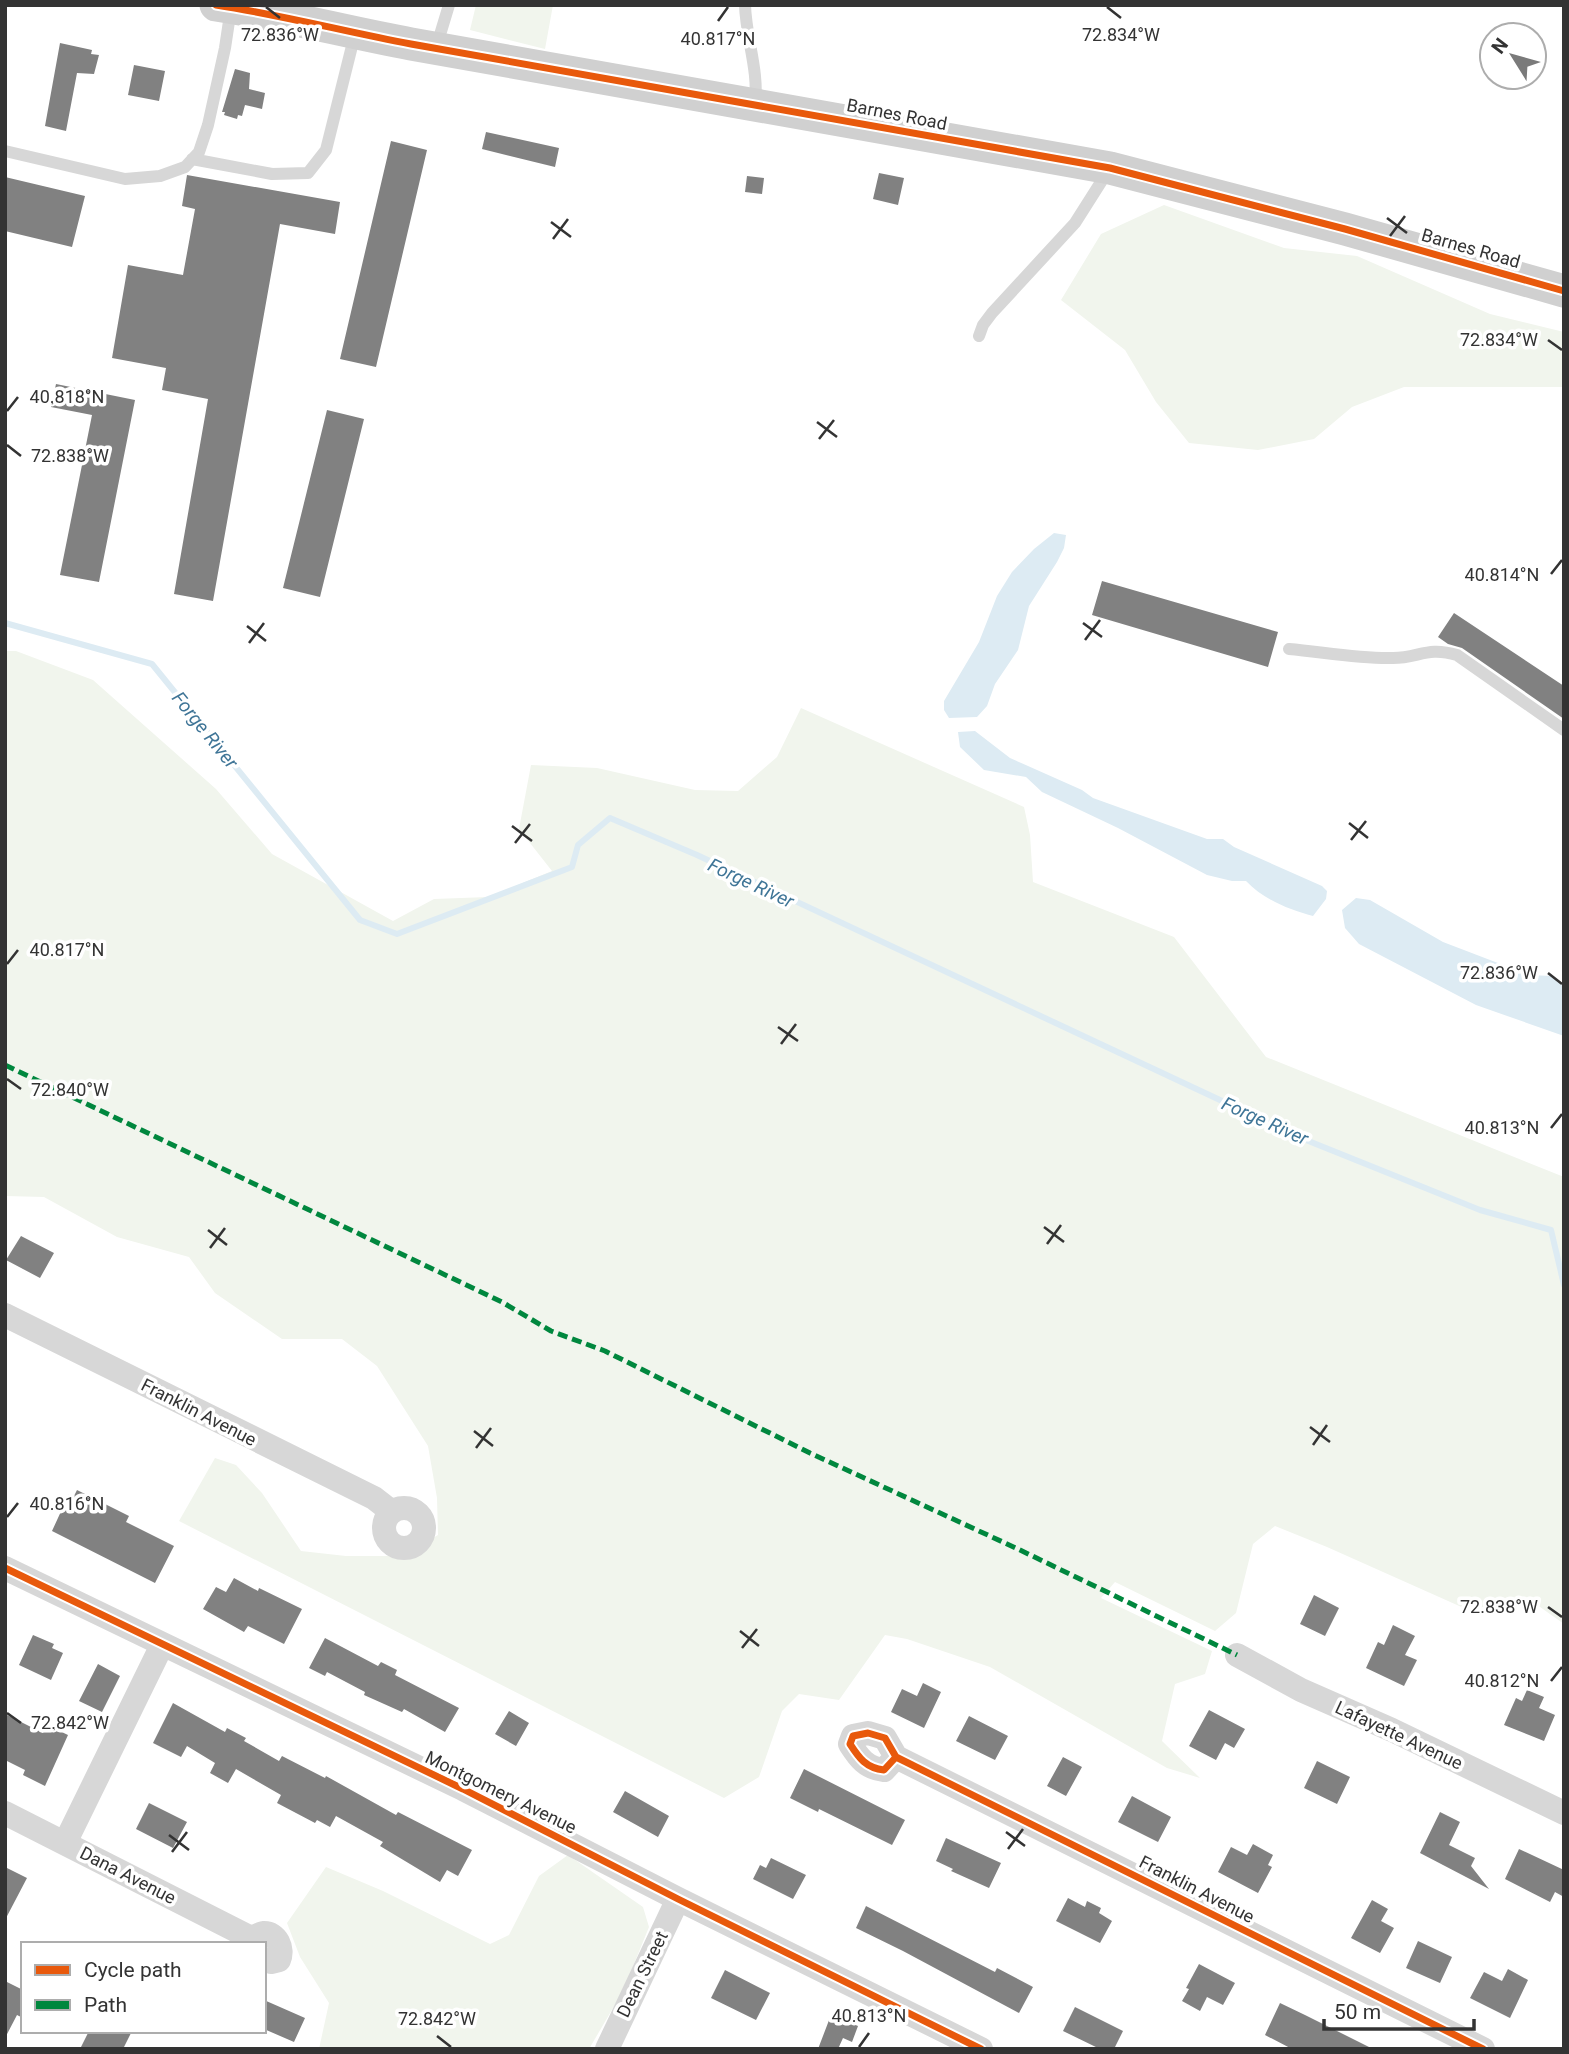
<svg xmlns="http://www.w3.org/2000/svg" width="1569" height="2054" font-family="Roboto,sans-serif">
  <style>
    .green { fill: #f1f5ed }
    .water { fill: #ddebf3 }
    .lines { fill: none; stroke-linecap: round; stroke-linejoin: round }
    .stream { stroke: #ddebf3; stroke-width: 6 }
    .building { fill: #818181 }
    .lane { stroke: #d7d7d7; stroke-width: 12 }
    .street { stroke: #d7d7d7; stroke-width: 24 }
    .secondary { stroke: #d0d0d0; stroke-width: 33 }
    .quiet { stroke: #00873e; stroke-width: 5; stroke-dasharray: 10 5; stroke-linecap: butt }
    .cycleway-casing { stroke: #fff; stroke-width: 11 }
    .cycleway { stroke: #e8590c; stroke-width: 7 }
    .ticks { fill: none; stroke: #333; stroke-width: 2.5 }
    .labels { text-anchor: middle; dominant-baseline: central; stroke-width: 7; stroke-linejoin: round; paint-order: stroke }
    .street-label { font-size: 18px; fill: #333; stroke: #fff }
    .water-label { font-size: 19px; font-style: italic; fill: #3f7597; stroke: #fff }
    .ticks-label { font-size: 18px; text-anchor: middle; fill: #333; stroke: #fff; stroke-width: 7; stroke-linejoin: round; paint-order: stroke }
  </style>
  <rect width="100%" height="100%" fill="#fff"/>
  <path class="green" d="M476,5H553L545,49L470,30Z
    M1164,205L1284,248L1357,256L1490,314L1564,332V387H1404L1352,407L1314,439L1258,450L1189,443L1156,402L1125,350L1061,300L1101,234Z
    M5,651H16L93,680L216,789L272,854L393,921L434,899L488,897L552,871L519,829L531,765L597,768L695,790L738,791L777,757L801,708L1024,807L1030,835L1033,882L1174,937L1266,1057L1564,1177V1624L1533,1602L1466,1609L1327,1547L1275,1526L1253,1544L1236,1613L1215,1631L1115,1582L1101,1598L1212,1651L1205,1674L1175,1684L1162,1741L1200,1778L1167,1768L990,1667L907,1639L885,1635L839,1700L799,1694L782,1711L759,1777L724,1798L179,1521L215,1458L236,1465L262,1493L301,1551L346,1556H402L438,1535L437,1498L428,1446L377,1366L342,1339H282L215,1293L189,1257L117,1237L44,1197L5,1196Z
    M568,1855L643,1907L649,1927L623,1991L589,2049H319L329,2003L300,1957L287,1923L326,1867L383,1891L490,1944L509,1935L539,1876Z"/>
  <path class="water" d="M1054,533L1066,535L1064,548L1057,562L1029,606L1018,650L995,684L987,706L977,717L949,718L944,710V701L979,642L997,596L1012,572L1034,549Z
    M975,731L1010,758L1082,790L1093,798L1207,839H1223L1234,847L1322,886L1327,891L1326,899L1313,916C1289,910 1263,899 1246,881H1232L1207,875L1118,828L1042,792L1026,777L984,770L960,747L958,732Z
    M1356,898L1370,900L1443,942L1529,975L1552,976L1564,987V1036L1476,1005L1359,944L1345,928L1342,910Z"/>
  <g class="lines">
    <path class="stream" d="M5,623L152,664L360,920L397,934L572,867L578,845L610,818L697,855L1301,1138L1480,1210L1551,1230L1564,1285"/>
  </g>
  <path class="building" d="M60,43L92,50L91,54L99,55L94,74L77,73L66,131L45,126Z
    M134,65L165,71L159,101L128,95Z
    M235,69L250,73L249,89L265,93L262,109L245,105L242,116L238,115L237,119L224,115L225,112H222Z
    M486,132L559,148L555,167L482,149Z
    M391,141L427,150L376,367L340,359Z
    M879,173L904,178L898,205L873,199Z
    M187,175L340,202L335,234L280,224L213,601L174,594L208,399L162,390L166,368L112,358L128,265L183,275L195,209L182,206Z
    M747,176L764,178L762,194L745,192Z
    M5,177L85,196L72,247L5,231Z
    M56,384L135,400L99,582L60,575L92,415L51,407Z
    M327,410L364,419L320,597L283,588Z
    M1102,581L1278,632L1268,667L1092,615Z
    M1454,613L1564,686V719L1462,648L1448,644L1438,637Z
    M21,1236L54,1253L40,1278L6,1260Z
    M77,1490L129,1516L126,1522L174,1546L155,1583L52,1531L69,1494L74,1496Z
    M234,1578L258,1591L259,1588L302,1609L284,1644L248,1626L244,1632L203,1609L216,1587L226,1592Z
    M1314,1595L1339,1608L1325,1636L1300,1624Z
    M1393,1625L1415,1636L1405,1655L1417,1660L1404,1686L1366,1668L1378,1642L1384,1645Z
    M33,1635L54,1644L52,1648L63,1653L51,1680L19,1665Z
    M325,1638L378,1666L381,1662L397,1670L395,1675L459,1708L445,1732L404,1709L402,1712L364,1695L365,1692L327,1672L325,1676L309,1668Z
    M98,1664L120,1676L102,1712L79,1701Z
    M923,1683L941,1692L924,1728L891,1712L902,1689L917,1696Z
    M1527,1690L1544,1697L1539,1708L1555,1715L1544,1741L1504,1725L1516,1698L1522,1701Z
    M173,1703L225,1732L227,1728L246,1738L244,1741L279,1761L282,1756L325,1778L326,1776L396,1815L398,1812L472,1850L458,1876L447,1870L440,1882L380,1846L383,1842L336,1816L330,1827L317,1820L315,1823L277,1803L281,1795L236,1769L228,1783L210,1773L215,1763L187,1746L181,1757L153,1743Z
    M1209,1710L1245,1729L1234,1748L1225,1743L1216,1760L1189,1746Z
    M509,1711L529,1723L516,1746L495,1734Z
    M5,1714L43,1733L47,1725L68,1735L45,1786L23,1775L25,1770L5,1760Z
    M969,1716L1008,1736L995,1760L956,1741Z
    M1063,1757L1082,1767L1066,1796L1047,1786Z
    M1317,1761L1350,1777L1337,1804L1304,1788Z
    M804,1769L905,1820L892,1845L819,1809L818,1812L790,1798Z
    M625,1791L669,1816L658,1837L613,1812Z
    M1132,1796L1171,1817L1158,1842L1118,1822Z
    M149,1803L187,1822L173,1848L136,1829Z
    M1440,1812L1460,1822L1449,1845L1475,1858L1471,1866L1489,1889L1420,1853Z
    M946,1838L1001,1863L989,1888L951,1871L953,1869L936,1861Z
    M1253,1844L1273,1855L1268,1865L1272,1867L1258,1893L1218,1872L1231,1847L1247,1855Z
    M1519,1849L1564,1870V1897L1555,1892L1550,1902L1505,1879Z
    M771,1858L806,1875L793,1899L753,1879L760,1865L766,1868Z
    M5,1867L27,1878L5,1920Z
    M1068,1898L1085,1907L1087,1901L1101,1908L1099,1913L1112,1921L1100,1943L1056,1921Z
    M1372,1900L1388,1909L1381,1921L1394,1928L1380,1953L1351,1938Z
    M866,1906L995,1972L997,1968L1033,1987L1019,2013L903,1951L856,1928Z
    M1418,1941L1452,1957L1440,1983L1406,1968Z
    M1199,1964L1235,1983L1223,2005L1207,1997L1200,2011L1182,2001L1189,1989L1186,1988Z
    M1508,1969L1528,1980L1510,2018L1470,1998L1484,1972L1502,1981Z
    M725,1970L770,1993L756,2020L711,1998Z
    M5,1981L23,1990V2018L17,2015L5,2038Z
    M264,2000L305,2018L294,2042L264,2029Z
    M1280,2003L1305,2015L1373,2049H1292L1265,2035Z
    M1075,2007L1123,2031L1114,2049H1100L1063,2031Z
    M831,2015L858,2026L852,2042L843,2038L838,2049H818Z
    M89,2031H132L123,2049H80Z"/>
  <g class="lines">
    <path class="lane" d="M745,5C746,39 759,70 755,104
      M436,48L449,5
      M5,151L125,179L160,176L185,167L199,152L208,125L225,48L231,8
      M192,159L272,174L308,173L326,150L355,34
      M979,336L983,325L992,313L1075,223L1108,171
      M1289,649C1323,652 1359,659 1393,658C1419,658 1427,646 1457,655L1564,730"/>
    <path class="street" d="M5,1315L374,1498L392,1512
      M384 1528a20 20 0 1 1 40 0a20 20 0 1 1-40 0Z
      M5,1568L463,1789L678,1899L981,2049
      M1237,1655L1301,1690L1392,1730L1564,1813
      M896,1757L884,1770C866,1768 859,1758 850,1744L853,1736L868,1733L885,1738L896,1757L1483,2049
      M5,1813L251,1938L253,1944
      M65,1843L162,1645
      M251,1938C253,1938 261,1933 263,1933C277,1932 284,1949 279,1960L271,1962L264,1959
      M607,2049L678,1899"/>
    <path class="secondary" d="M216,5C282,15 346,32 411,44L1110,168L1345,229L1564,291"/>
    <path class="quiet" d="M5,1065L502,1302L551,1331L605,1351L810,1453L1018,1549L1237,1655"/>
    <defs>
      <path id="cycleway" d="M216,5C282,15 346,32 411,44L1110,168L1345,229L1564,291
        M5,1568L463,1789L678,1899L981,2049
        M896,1757L884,1770C866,1768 859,1758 850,1744L853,1736L868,1733L885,1738L896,1757L1483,2049"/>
    </defs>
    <use href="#cycleway" class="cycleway-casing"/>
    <use href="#cycleway" class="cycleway"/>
  </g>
  <path class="ticks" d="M266,7L280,18M1107,7L1121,18M718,21L728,7M1387,218L1407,233M551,222L571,237M1390,236L1405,216M553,239L568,219M1548,340L1562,350M7,411L18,397M817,422L837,437M819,439L834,420M7,445L21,456M1551,574L1562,560M1083,623L1102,637M247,626L266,641M1085,640L1100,620M249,643L264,623M1349,823L1368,838M512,826L532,841M1351,840L1366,821M515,843L530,824M7,964L18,950M1548,973L1562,984M778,1027L798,1041M781,1044L796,1024M7,1079L21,1089M1551,1128L1562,1114M1044,1227L1064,1242M208,1230L227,1245M1047,1244L1061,1225M210,1248L225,1228M1310,1427L1330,1442M474,1431L493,1446M1313,1445L1327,1425M476,1448L491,1428M7,1517L18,1503M1548,1607L1562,1617M740,1631L759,1646M742,1648L757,1629M1551,1681L1562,1667M7,1713L21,1723M1006,1832L1025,1846M169,1835L189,1850M1008,1849L1023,1829M172,1852L187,1832M437,2036L451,2047M859,2047L869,2033"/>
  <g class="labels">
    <g class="street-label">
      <text transform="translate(897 114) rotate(11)">Barnes Road</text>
      <text transform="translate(1471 248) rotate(16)">Barnes Road</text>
      <text transform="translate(199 1412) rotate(27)">Franklin Avenue</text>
      <text transform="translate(1399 1735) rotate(25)">Lafayette Avenue</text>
      <text transform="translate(501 1792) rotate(26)">Montgomery Avenue</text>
      <text transform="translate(128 1875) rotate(27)">Dana Avenue</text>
      <text transform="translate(1197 1889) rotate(27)">Franklin Avenue</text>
      <text transform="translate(642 1974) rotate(-64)">Dean Street</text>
    </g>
    <g class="water-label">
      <text transform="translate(205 730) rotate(51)">Forge River</text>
      <text transform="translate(751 883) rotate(25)">Forge River</text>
      <text transform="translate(1265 1121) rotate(24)">Forge River</text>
    </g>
  </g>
  <g class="ticks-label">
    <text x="280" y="41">72.836°W</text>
    <text x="1121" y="41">72.834°W</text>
    <text x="718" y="45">40.817°N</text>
    <text x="1499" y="346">72.834°W</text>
    <text x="67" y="403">40.818°N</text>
    <text x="70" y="462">72.838°W</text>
    <text x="1502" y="581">40.814°N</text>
    <text x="67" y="956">40.817°N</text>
    <text x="1499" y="979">72.836°W</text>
    <text x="70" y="1096">72.840°W</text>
    <text x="1502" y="1134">40.813°N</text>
    <text x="67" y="1510">40.816°N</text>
    <text x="1499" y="1613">72.838°W</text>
    <text x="1502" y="1687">40.812°N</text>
    <text x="70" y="1729">72.842°W</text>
    <text x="869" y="2022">40.813°N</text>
    <text x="437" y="2025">72.842°W</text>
  </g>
  <rect width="1569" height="2054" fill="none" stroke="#333333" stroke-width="14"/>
  <rect x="21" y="1942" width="245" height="91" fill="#ffffff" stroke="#adadad" stroke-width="2"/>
  <rect x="35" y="1965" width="35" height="10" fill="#e8590c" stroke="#adadad" stroke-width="2"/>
  <text x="84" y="1977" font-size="21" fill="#333333">Cycle path</text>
  <rect x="35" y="2000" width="35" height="10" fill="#00873e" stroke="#adadad" stroke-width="2"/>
  <text x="84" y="2012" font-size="21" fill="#333333">Path</text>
  <g transform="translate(1513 56) rotate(307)"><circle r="33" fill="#ffffff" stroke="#adadad" stroke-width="2"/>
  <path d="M0-5L12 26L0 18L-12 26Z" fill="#7a7a7a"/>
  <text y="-10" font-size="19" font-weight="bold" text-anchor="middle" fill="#333333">N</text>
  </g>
  <path d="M1324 2019v10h150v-10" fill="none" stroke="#333333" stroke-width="3.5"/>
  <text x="1334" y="2019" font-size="21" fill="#333333" stroke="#ffffff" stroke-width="5" paint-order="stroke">50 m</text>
</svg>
